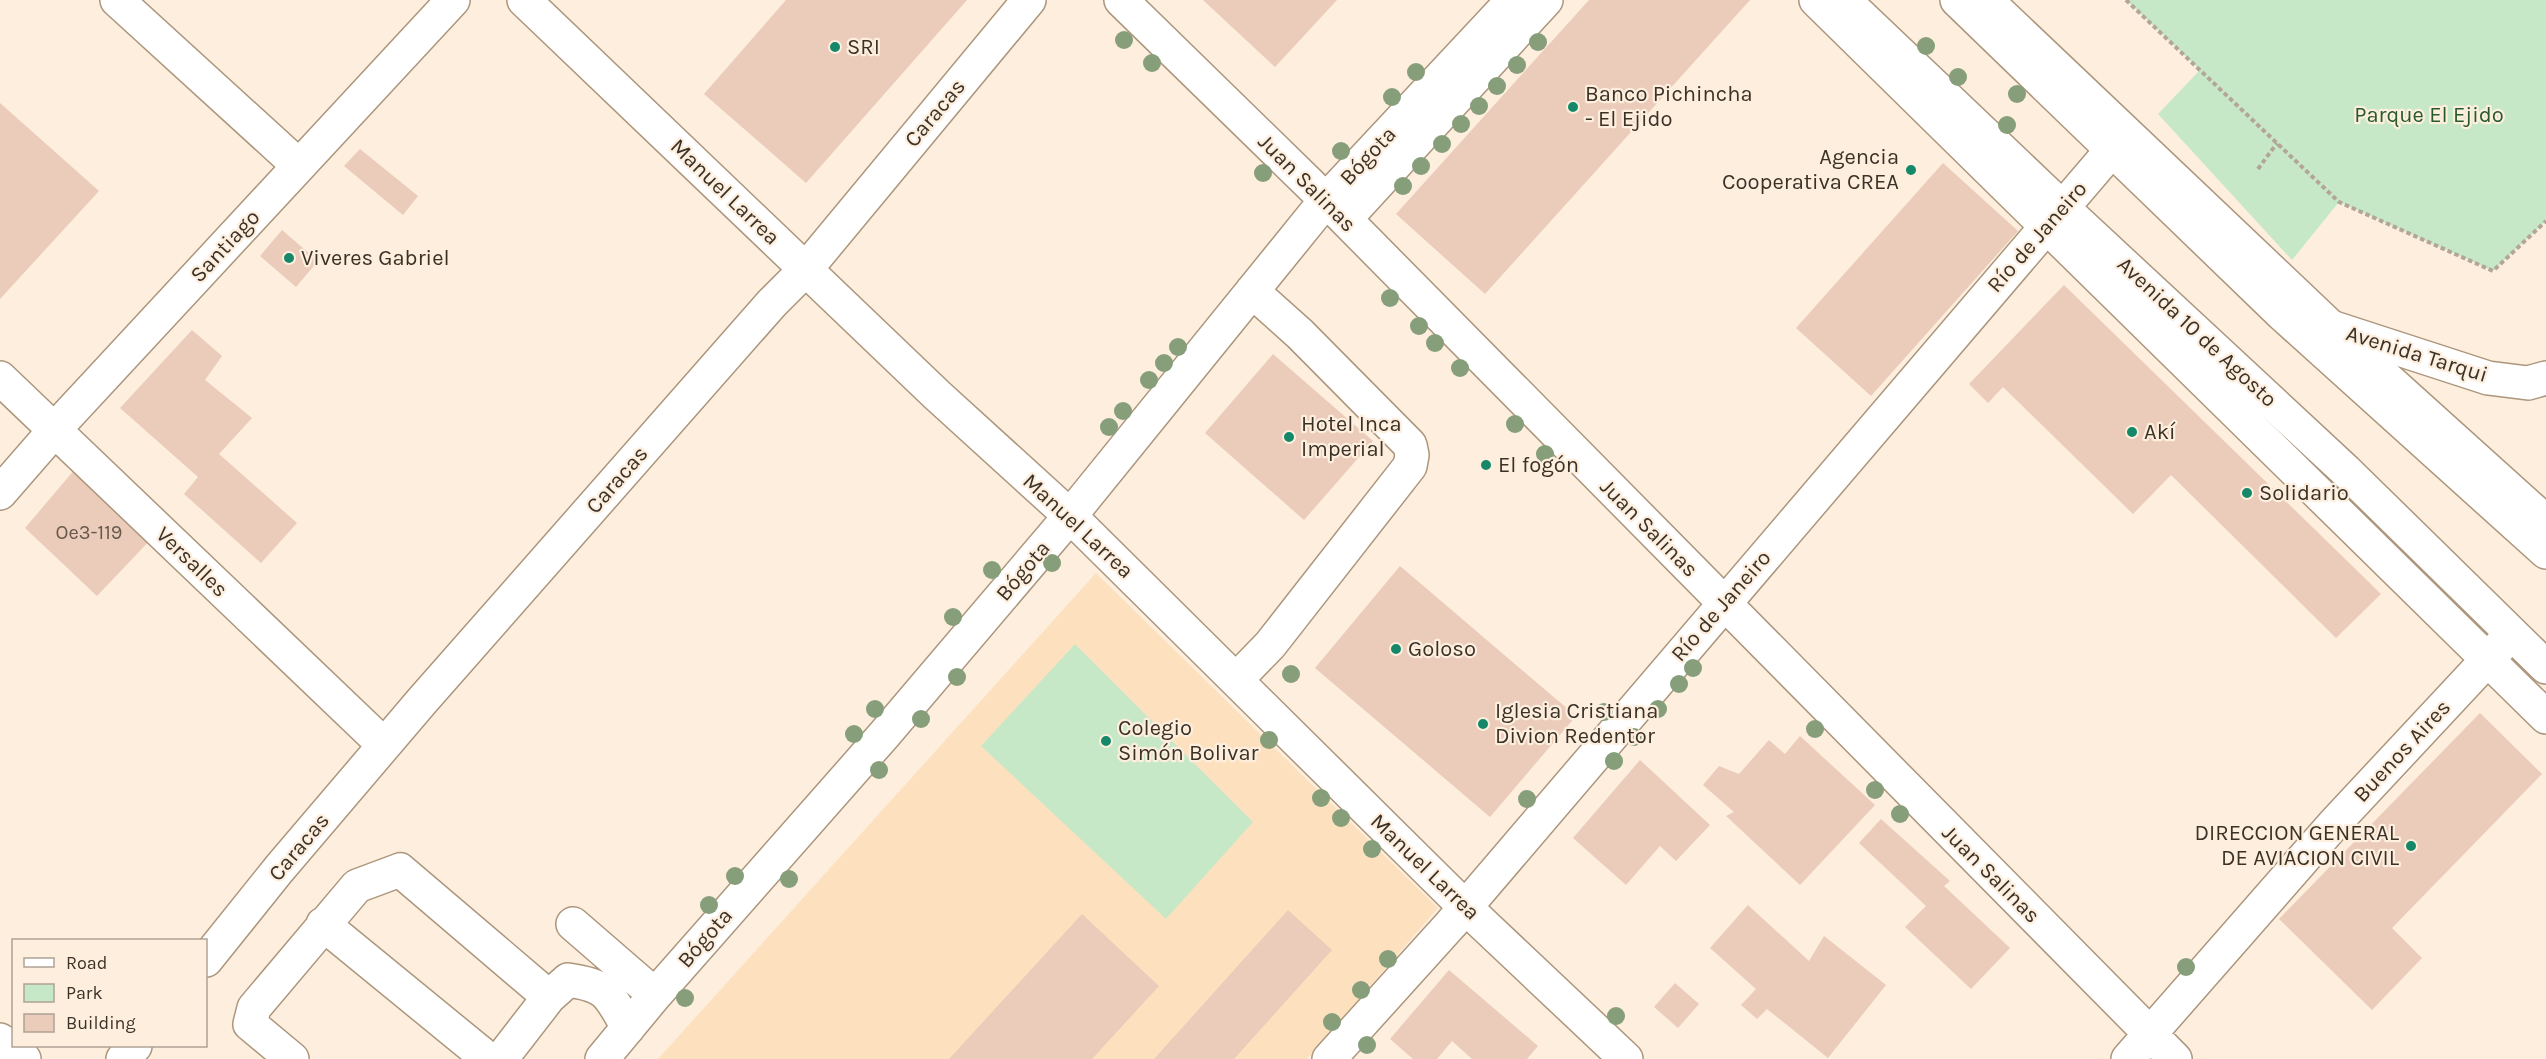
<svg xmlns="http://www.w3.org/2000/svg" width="2546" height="1059" font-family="Karla,sans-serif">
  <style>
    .built { fill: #fde1bf }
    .green { fill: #c7e8c7 }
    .building { fill: #ebcbb9 }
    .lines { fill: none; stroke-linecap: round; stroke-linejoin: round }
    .minor-casing { stroke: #ac967c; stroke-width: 36 }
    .major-casing { stroke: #ac967c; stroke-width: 36 }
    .path { stroke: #b3a698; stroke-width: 4; stroke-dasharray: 4.5 3; stroke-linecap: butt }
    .minor { stroke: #fff; stroke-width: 33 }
    .major { stroke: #fff; stroke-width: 33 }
    .tree { fill: #869e7a }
    .poi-dot { fill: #148868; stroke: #fdeede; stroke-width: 2 }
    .labels { text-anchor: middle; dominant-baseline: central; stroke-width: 4.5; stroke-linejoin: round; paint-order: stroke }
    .number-label { font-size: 20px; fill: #67584c }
    .poi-label { font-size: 22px; fill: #3b3227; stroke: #fdeede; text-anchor: start }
    .street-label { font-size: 22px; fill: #3b3227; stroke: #fdeede }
    .park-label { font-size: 22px; fill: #255c29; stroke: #fdeede }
  </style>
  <rect width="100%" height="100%" fill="#fdeede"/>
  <path class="built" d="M1096,573L1438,908L1307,1059H658Z"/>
  <path class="green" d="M2126,0H2546V221L2493,271L2339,202L2292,260L2158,114L2200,70Z
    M1075,644L1253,822L1166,919L981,746Z"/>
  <path class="building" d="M786,0H967L806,183L704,94Z
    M1203,0H1337L1275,67Z
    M1589,0H1750L1485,294L1396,214Z
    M0,103L99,191L0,299Z
    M360,149L418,196L403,215L344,166Z
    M1943,163L2018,231L1871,396L1796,328Z
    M282,230L318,261L296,287L260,256Z
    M2064,285L2381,594L2336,638L2171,475L2133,514L2003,387L1988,403L1969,384Z
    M192,330L222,356L205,380L252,418L219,454L297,523L261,563L184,494L198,477L120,408Z
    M1273,354L1373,441L1304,520L1205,433Z
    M76,468L153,537L97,596L25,528Z
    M1400,566L1576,716L1490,817L1315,668Z
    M2480,713L2542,774L2392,928L2422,958L2372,1010L2279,919Z
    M1800,736L1875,805L1800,885L1726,816L1734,812L1703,785L1719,766L1739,774L1769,740L1785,754Z
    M1640,760L1710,825L1676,861L1660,846L1626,885L1573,838Z
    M1881,819L1950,881L1944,886L2010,948L1971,989L1905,927L1926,906L1859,843Z
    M1748,905L1809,961L1824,936L1886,985L1828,1058L1767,1009L1757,1019L1741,1005L1756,989L1710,948Z
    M1288,910L1332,950L1234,1059H1154Z
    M1082,914L1159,986L1092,1059H949Z
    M1449,970L1538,1046L1527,1059H1472L1452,1041L1437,1059H1413L1390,1039Z
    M1675,983L1699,1004L1678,1028L1654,1007Z"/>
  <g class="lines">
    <defs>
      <path id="minor" d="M117,0L299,166
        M524,0L937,395L1070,516L1465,907L1626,1059
        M1121,0L1326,200L2175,1059
        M1816,0L2546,717
        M1986,0L2355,350L2546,522
        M1345,219L1546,0
        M0,378L384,745
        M0,493L67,416L453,0
        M1236,680L1270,645L1410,466L1412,455L1410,445L1300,334L1252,291
        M323,924L488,1059
        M573,924L655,995
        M206,960L279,869L422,701L772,303L806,269L1029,0
        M0,1040L24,1059
        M123,1059L135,1046
        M292,1059L250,1024L254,1008L357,886L400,870L549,997
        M501,1059L549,997L568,980C608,986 609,994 628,1028
        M602,1059L655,995L884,735L1070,516L1326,200L1513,0
        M1329,1059L1451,924L2111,151
        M2128,1059L2333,825L2502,644"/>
      <path id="major" d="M1844,0L2051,197L2346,471L2546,667
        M1957,0L2282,314L2546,552
        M2290,318L2334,328L2488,378L2528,383L2546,378"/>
    </defs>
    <use href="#minor" class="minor-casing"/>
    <use href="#major" class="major-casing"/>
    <path class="path" d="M2126,0L2339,202L2493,271L2546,221
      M2258,169L2277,143"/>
    <use href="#minor" class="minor"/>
    <use href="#major" class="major"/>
  </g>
  <g class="tree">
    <circle cx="1124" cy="40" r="9"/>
    <circle cx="1538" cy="42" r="9"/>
    <circle cx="1926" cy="46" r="9"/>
    <circle cx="1152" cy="63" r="9"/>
    <circle cx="1517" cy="65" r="9"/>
    <circle cx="1416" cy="72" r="9"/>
    <circle cx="1958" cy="77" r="9"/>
    <circle cx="1497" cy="86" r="9"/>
    <circle cx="2017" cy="94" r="9"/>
    <circle cx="1392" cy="97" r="9"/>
    <circle cx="1479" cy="106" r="9"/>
    <circle cx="1461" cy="124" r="9"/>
    <circle cx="2007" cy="125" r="9"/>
    <circle cx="1442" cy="144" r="9"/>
    <circle cx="1341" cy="151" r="9"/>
    <circle cx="1421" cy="166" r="9"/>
    <circle cx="1263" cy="173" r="9"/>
    <circle cx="1403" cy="186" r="9"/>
    <circle cx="1390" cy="298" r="9"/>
    <circle cx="1419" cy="326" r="9"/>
    <circle cx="1435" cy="343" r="9"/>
    <circle cx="1178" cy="347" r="9"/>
    <circle cx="1164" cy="363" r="9"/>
    <circle cx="1460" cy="368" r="9"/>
    <circle cx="1149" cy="380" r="9"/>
    <circle cx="1123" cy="411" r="9"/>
    <circle cx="1515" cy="424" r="9"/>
    <circle cx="1109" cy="427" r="9"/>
    <circle cx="1545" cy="454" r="9"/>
    <circle cx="1052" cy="563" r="9"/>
    <circle cx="992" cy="570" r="9"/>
    <circle cx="953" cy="617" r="9"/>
    <circle cx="1693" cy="668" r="9"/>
    <circle cx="1291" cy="674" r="9"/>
    <circle cx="957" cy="677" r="9"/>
    <circle cx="1679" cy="684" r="9"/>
    <circle cx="875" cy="709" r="9"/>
    <circle cx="1658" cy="709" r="9"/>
    <circle cx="1604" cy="712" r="9"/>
    <circle cx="921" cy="719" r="9"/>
    <circle cx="1815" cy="729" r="9"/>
    <circle cx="854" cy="734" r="9"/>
    <circle cx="1634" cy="737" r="9"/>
    <circle cx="1269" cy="740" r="9"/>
    <circle cx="1614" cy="761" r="9"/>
    <circle cx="879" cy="770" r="9"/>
    <circle cx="1875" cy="790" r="9"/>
    <circle cx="1321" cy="798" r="9"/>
    <circle cx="1527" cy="799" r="9"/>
    <circle cx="1900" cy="814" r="9"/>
    <circle cx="1341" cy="818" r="9"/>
    <circle cx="1372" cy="849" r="9"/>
    <circle cx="735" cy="876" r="9"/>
    <circle cx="789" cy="879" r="9"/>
    <circle cx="709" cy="905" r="9"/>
    <circle cx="1388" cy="959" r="9"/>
    <circle cx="2186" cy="967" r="9"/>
    <circle cx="1361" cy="990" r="9"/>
    <circle cx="685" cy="998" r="9"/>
    <circle cx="1616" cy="1016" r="9"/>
    <circle cx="1332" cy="1022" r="9"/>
    <circle cx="1367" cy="1045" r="9"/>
  </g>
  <g class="poi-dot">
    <circle cx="835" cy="47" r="6"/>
    <circle cx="1573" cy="107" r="6"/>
    <circle cx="1911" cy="170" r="6"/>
    <circle cx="289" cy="258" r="6"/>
    <circle cx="2132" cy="432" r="6"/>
    <circle cx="1289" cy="437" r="6"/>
    <circle cx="1486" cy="465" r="6"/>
    <circle cx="2247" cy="493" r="6"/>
    <circle cx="1396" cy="649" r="6"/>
    <circle cx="1483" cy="724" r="6"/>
    <circle cx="1106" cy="741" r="6"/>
    <circle cx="2411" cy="846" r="6"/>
  </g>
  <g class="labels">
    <g class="number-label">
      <text x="89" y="532">Oe3-119</text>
    </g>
    <g class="poi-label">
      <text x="847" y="47">SRI</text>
      <text x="1585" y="94">Banco Pichincha<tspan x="1585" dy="25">- El Ejido</tspan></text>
      <text x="1899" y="157" text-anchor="end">Agencia<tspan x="1899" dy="25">Cooperativa CREA</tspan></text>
      <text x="301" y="258">Viveres Gabriel</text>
      <text x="1301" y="424">Hotel Inca<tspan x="1301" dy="25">Imperial</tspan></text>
      <text x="2144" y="432">Akí</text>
      <text x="1498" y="465">El fogón</text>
      <text x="2259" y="493">Solidario</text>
      <text x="1408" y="649">Goloso</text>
      <text x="1495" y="711">Iglesia Cristiana<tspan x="1495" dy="25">Divion Redentor</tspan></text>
      <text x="1118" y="728">Colegio<tspan x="1118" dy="25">Simón Bolivar</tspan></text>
      <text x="2399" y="833" text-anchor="end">DIRECCION GENERAL<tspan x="2399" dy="25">DE AVIACION CIVIL</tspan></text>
    </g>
    <g class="street-label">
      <text transform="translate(935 113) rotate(-50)">Caracas</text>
      <text transform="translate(1368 156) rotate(-47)">Bógota</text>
      <text transform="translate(1307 183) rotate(45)">Juan Salinas</text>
      <text transform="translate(725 192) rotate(44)">Manuel Larrea</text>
      <text transform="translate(2037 237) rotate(-49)">Río de Janeiro</text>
      <text transform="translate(225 246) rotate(-47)">Santiago</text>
      <text transform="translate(2197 332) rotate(43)">Avenida 10 de Agosto</text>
      <text transform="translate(2417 354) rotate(17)">Avenida Tarqui</text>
      <text transform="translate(617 480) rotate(-49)">Caracas</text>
      <text transform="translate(1078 526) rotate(43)">Manuel Larrea</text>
      <text transform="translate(1649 528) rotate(45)">Juan Salinas</text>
      <text transform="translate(192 562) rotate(44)">Versalles</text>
      <text transform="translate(1023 571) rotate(-50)">Bógota</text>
      <text transform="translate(1721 606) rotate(-49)">Río de Janeiro</text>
      <text transform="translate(2402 751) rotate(-47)">Buenos Aires</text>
      <text transform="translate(299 847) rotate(-50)">Caracas</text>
      <text transform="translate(1425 867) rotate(44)">Manuel Larrea</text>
      <text transform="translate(1991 874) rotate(45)">Juan Salinas</text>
      <text transform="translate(705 938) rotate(-49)">Bógota</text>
    </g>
    <g class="park-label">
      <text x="2429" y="115">Parque El Ejido</text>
    </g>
  </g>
  <rect x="12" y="939" width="195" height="108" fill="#fdeede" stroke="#afa395" stroke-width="1.5"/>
  <rect x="24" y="958" width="30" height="9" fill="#ffffff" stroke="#afa395" stroke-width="1.5"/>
  <text x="66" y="969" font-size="18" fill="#3b3227">Road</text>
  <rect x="24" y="984" width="30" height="18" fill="#c7e8c7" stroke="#afa395" stroke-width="1.5"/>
  <text x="66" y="999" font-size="18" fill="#3b3227">Park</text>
  <rect x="24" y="1014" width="30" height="18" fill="#ebcbb9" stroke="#afa395" stroke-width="1.5"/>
  <text x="66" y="1029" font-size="18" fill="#3b3227">Building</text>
</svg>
